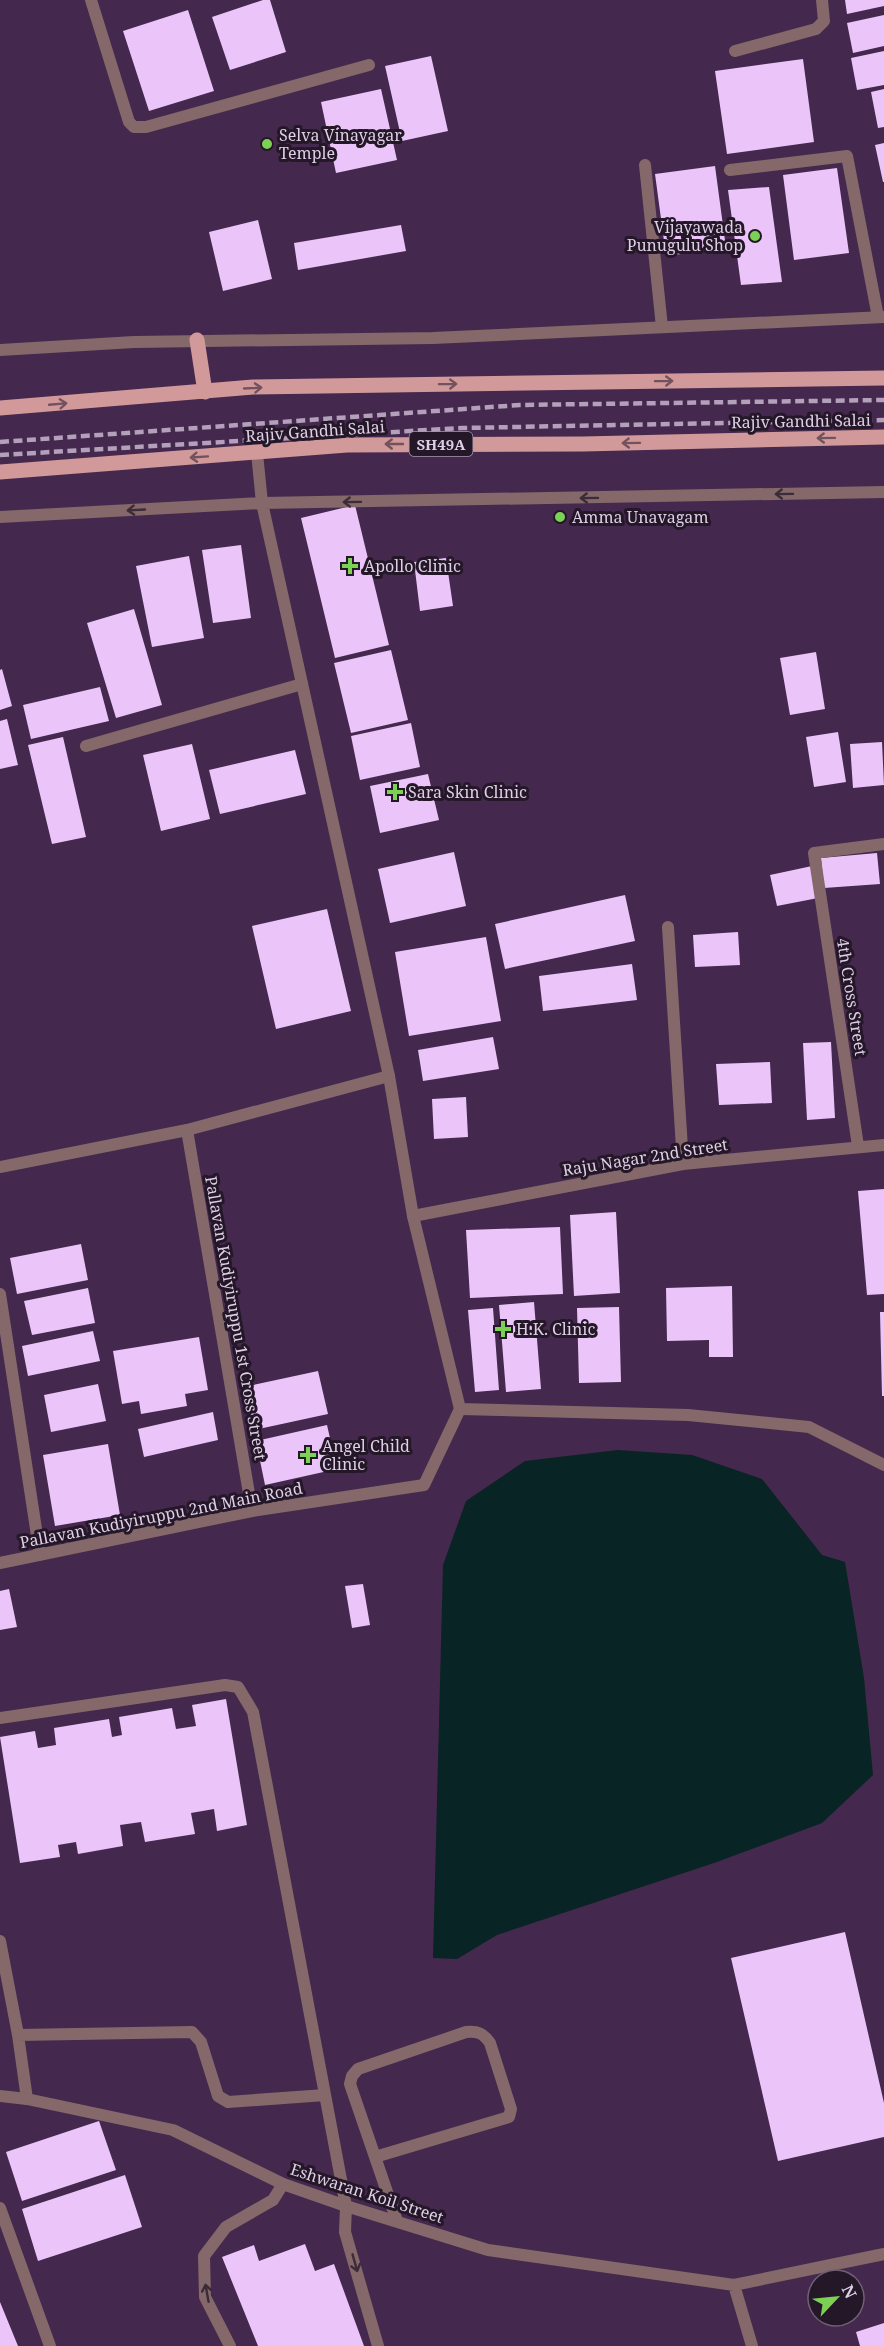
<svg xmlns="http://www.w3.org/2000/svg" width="884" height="2346" font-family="'Noto Serif',serif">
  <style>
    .water { fill: #082424 }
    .building { fill: #ebc5f9 }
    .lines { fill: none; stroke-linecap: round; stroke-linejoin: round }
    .service { stroke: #856869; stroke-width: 12 }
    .minor { stroke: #856869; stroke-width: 12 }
    .tertiary { stroke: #856869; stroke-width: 12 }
    .primary { stroke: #d2999b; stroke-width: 15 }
    .rail { stroke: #b3a0bb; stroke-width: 4.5; stroke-dasharray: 9 4.5; stroke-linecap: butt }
    .oneway { stroke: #72525c }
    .oneway2 { stroke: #3c2b38 }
    .poi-dot { fill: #7cd155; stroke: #241728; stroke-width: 2 }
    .labels { text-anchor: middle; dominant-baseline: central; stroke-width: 6; stroke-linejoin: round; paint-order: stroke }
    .shield { fill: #241728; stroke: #a798ad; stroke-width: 1.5 }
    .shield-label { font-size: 15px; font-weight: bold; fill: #dfcfe6 }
    .poi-label { font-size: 16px; fill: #dfcfe6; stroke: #241728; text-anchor: start }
    .street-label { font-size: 16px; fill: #dfcfe6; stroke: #241728 }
  </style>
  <rect width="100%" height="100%" fill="#44284d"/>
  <path class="water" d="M618,1450L692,1455L762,1479L822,1555L845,1562L864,1678L873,1775L822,1823L714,1863L497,1935L457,1959L433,1958L443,1565L466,1501L525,1461Z"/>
  <path class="building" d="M263,0H270L286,52L230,70L212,17Z
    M845,0H884V6L847,14Z
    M188,10L214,91L149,111L123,31Z
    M884,15V46L853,53L847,23Z
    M884,51V85L857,90L851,58Z
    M431,56L448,131L402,141L385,66Z
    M803,59L814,142L727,154L715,71Z
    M381,89L397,160L336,173L321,102Z
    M884,89V127L878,128L871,92Z
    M884,143V182H883L875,145Z
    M715,166L726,248L666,256L655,174Z
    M837,168L849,253L794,260L783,175Z
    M769,187L782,282L741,285L728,190Z
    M258,220L272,279L223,291L209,232Z
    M401,225L406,251L298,270L294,243Z
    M355,505L389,645L335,658L301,518Z
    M241,545L251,618L213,623L202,550Z
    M189,556L204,638L152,647L136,566Z
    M446,558L453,606L420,611L414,562Z
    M134,609L162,705L116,718L87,623Z
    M391,650L408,720L351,733L334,663Z
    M816,652L825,709L790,715L780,658Z
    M2,669L12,706L0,710V670Z
    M100,687L109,721L31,739L23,705Z
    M7,719L18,765L0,769V721Z
    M411,723L420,767L360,780L351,736Z
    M838,732L846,782L814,787L806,737Z
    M63,737L86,837L52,844L28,745Z
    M882,742L884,785L853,788L850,744Z
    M192,744L210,819L161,831L143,755Z
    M295,750L306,794L220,814L209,770Z
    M428,774L439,820L380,833L370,786Z
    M454,852L466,906L390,923L378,869Z
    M877,853L880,884L824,888L821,858Z
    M812,866L818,898L777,906L770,875Z
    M625,895L635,941L505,969L495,924Z
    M327,909L351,1011L276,1029L252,926Z
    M738,932L740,965L695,967L693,935Z
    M486,937L501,1021L409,1036L395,952Z
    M632,964L637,1000L543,1011L539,976Z
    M493,1037L499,1069L423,1081L418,1050Z
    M831,1042L835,1118L807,1120L803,1043Z
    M770,1062L772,1103L719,1105L716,1064Z
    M466,1097L468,1137L434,1139L432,1099Z
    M884,1189V1294L867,1295L858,1191Z
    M616,1212L620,1293L574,1296L570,1215Z
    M560,1227L563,1294L470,1298L466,1230Z
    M81,1244L88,1280L17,1294L10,1258Z
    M732,1286L733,1357H709V1340L667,1341L666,1288Z
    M88,1288L95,1323L32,1335L24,1301Z
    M534,1302L541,1389L506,1392L499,1305Z
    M619,1307L621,1382L579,1383L577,1308Z
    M493,1308L499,1390L475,1392L468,1310Z
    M880,1312H884V1396H882Z
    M93,1331L100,1361L28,1376L22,1346Z
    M199,1337L208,1390L185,1394L187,1406L141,1414L139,1401L122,1404L113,1351Z
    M318,1371L328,1414L254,1430L244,1387Z
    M98,1384L106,1421L51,1432L44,1395Z
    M213,1412L218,1440L144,1457L138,1429Z
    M327,1425L337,1469L265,1485L256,1441Z
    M108,1444L120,1515L55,1526L43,1455Z
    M363,1584L370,1625L352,1628L345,1586Z
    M9,1589L17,1627L0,1630V1591Z
    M226,1699L247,1825L217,1831L214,1809L191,1813L195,1834L145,1842L141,1822L120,1825L123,1846L78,1854L76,1842L58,1845L60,1857L20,1863L0,1737L35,1731L38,1748L56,1745L54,1728L109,1719L112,1737L122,1735L119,1717L172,1708L176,1729L196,1726L192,1705Z
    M845,1932L884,2103V2137L778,2161L731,1958Z
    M99,2121L116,2170L22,2201L6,2152Z
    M125,2175L142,2227L38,2261L22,2209Z
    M305,2244L315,2271L334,2264L364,2346H258L222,2257L254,2245L259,2261Z
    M0,2302L18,2346H0Z
    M884,2323V2346H860L856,2332Z"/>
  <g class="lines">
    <path class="service" d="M645,165L662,327"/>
    <path class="minor" d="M91,0L129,122L134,127H146L369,65
      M735,51L816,29L824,21L822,0
      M730,170L847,156L878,317
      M86,746L302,684
      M668,927L683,1164
      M187,1130L252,1511
      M858,1146L814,853L884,844
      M0,1167L187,1130L389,1076
      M413,1216L683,1164L884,1145
      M0,1294L40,1555
      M0,1563L252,1511L424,1485L460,1409
      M0,1718L225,1685L238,1687L253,1712L346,2206L345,2232L378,2346
      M0,1941L18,2035L27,2099
      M18,2035L192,2032L201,2042L218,2096L228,2102L325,2095
      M375,2157L509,2117L511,2109L490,2043C483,2033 478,2031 466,2032L358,2069L352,2076L350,2084L397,2221
      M0,2208L50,2346
      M230,2346L205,2297L204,2256L226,2227L273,2200L283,2184"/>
    <path class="tertiary" d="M0,350L134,342L433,338L884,317
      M257,453L262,503L389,1076L413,1216L460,1409L688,1415L809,1427L884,1465
      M0,517L262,503L884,492
      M0,2096L27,2099L173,2130L283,2184L346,2206L488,2250L734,2285L884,2254
      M734,2285L752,2346"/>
    <path class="primary" d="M197,340L205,392
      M0,408L253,387L884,378
      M0,472L347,445L583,444L884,437"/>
    <path class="rail" d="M0,442L520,405L884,400
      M0,455L462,428L884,420"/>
  </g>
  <defs><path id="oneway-shaft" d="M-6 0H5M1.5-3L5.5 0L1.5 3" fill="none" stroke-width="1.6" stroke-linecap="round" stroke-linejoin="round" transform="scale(1.5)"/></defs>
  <g class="oneway">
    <use href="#oneway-shaft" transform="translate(664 381) rotate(-1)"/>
    <use href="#oneway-shaft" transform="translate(448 384) rotate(-1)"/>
    <use href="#oneway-shaft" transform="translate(253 388) rotate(-3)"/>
    <use href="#oneway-shaft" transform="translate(58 404) rotate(-5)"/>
    <use href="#oneway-shaft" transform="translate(826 438) rotate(179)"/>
    <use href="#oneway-shaft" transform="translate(631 443) rotate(179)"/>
    <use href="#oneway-shaft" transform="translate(394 444) rotate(180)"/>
    <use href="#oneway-shaft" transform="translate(199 457) rotate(176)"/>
  </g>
  <g class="oneway2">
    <use href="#oneway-shaft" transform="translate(784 494) rotate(179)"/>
    <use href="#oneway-shaft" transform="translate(589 498) rotate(179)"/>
    <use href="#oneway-shaft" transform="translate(352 502) rotate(179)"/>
    <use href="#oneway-shaft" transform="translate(136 510) rotate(177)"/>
    <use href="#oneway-shaft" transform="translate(355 2263) rotate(74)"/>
    <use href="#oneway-shaft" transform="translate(207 2293) rotate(-100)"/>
  </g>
  <g class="poi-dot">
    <circle cx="267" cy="144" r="6"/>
    <circle cx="755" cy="236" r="6"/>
    <circle cx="560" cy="517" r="6"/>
    <path d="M347 557h6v6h6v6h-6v6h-6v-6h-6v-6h6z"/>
    <path d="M392 783h6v6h6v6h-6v6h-6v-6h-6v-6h6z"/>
    <path d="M500 1320h6v6h6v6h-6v6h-6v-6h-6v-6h6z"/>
    <path d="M305 1446h6v6h6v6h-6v6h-6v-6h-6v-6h6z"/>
  </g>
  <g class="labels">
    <rect class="shield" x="409.5" y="432" width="63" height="24" rx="4.5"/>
    <g class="shield-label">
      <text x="441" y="444">SH49A</text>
    </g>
    <g class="poi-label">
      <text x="279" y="135">Selva Vinayagar<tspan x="279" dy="18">Temple</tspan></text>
      <text x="743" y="227" text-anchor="end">Vijayawada<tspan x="743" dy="18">Punugulu Shop</tspan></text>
      <text x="572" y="517">Amma Unavagam</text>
      <text x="364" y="566">Apollo Clinic</text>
      <text x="408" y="792">Sara Skin Clinic</text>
      <text x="516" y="1329">H.K. Clinic</text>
      <text x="322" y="1446">Angel Child<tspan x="322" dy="18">Clinic</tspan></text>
    </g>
    <g class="street-label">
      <text transform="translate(801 421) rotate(-1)">Rajiv Gandhi Salai</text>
      <text transform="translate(315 431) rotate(-4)">Rajiv Gandhi Salai</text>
      <text transform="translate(852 997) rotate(81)">4th Cross Street</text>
      <text transform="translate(645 1157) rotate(-9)">Raju Nagar 2nd Street</text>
      <text transform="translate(236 1318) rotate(80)">Pallavan Kudiyiruppu 1st Cross Street</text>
      <text transform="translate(161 1515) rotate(-11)">Pallavan Kudiyiruppu 2nd Main Road</text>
      <text transform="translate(367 2193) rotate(18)">Eshwaran Koil Street</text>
    </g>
  </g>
  <g transform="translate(836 2298) rotate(64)"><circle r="28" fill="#241728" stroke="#6f6174" stroke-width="1.5"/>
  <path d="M0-4.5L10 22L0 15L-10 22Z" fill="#7cd155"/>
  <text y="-9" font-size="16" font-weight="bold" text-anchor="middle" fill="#dfcfe6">N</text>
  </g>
</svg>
